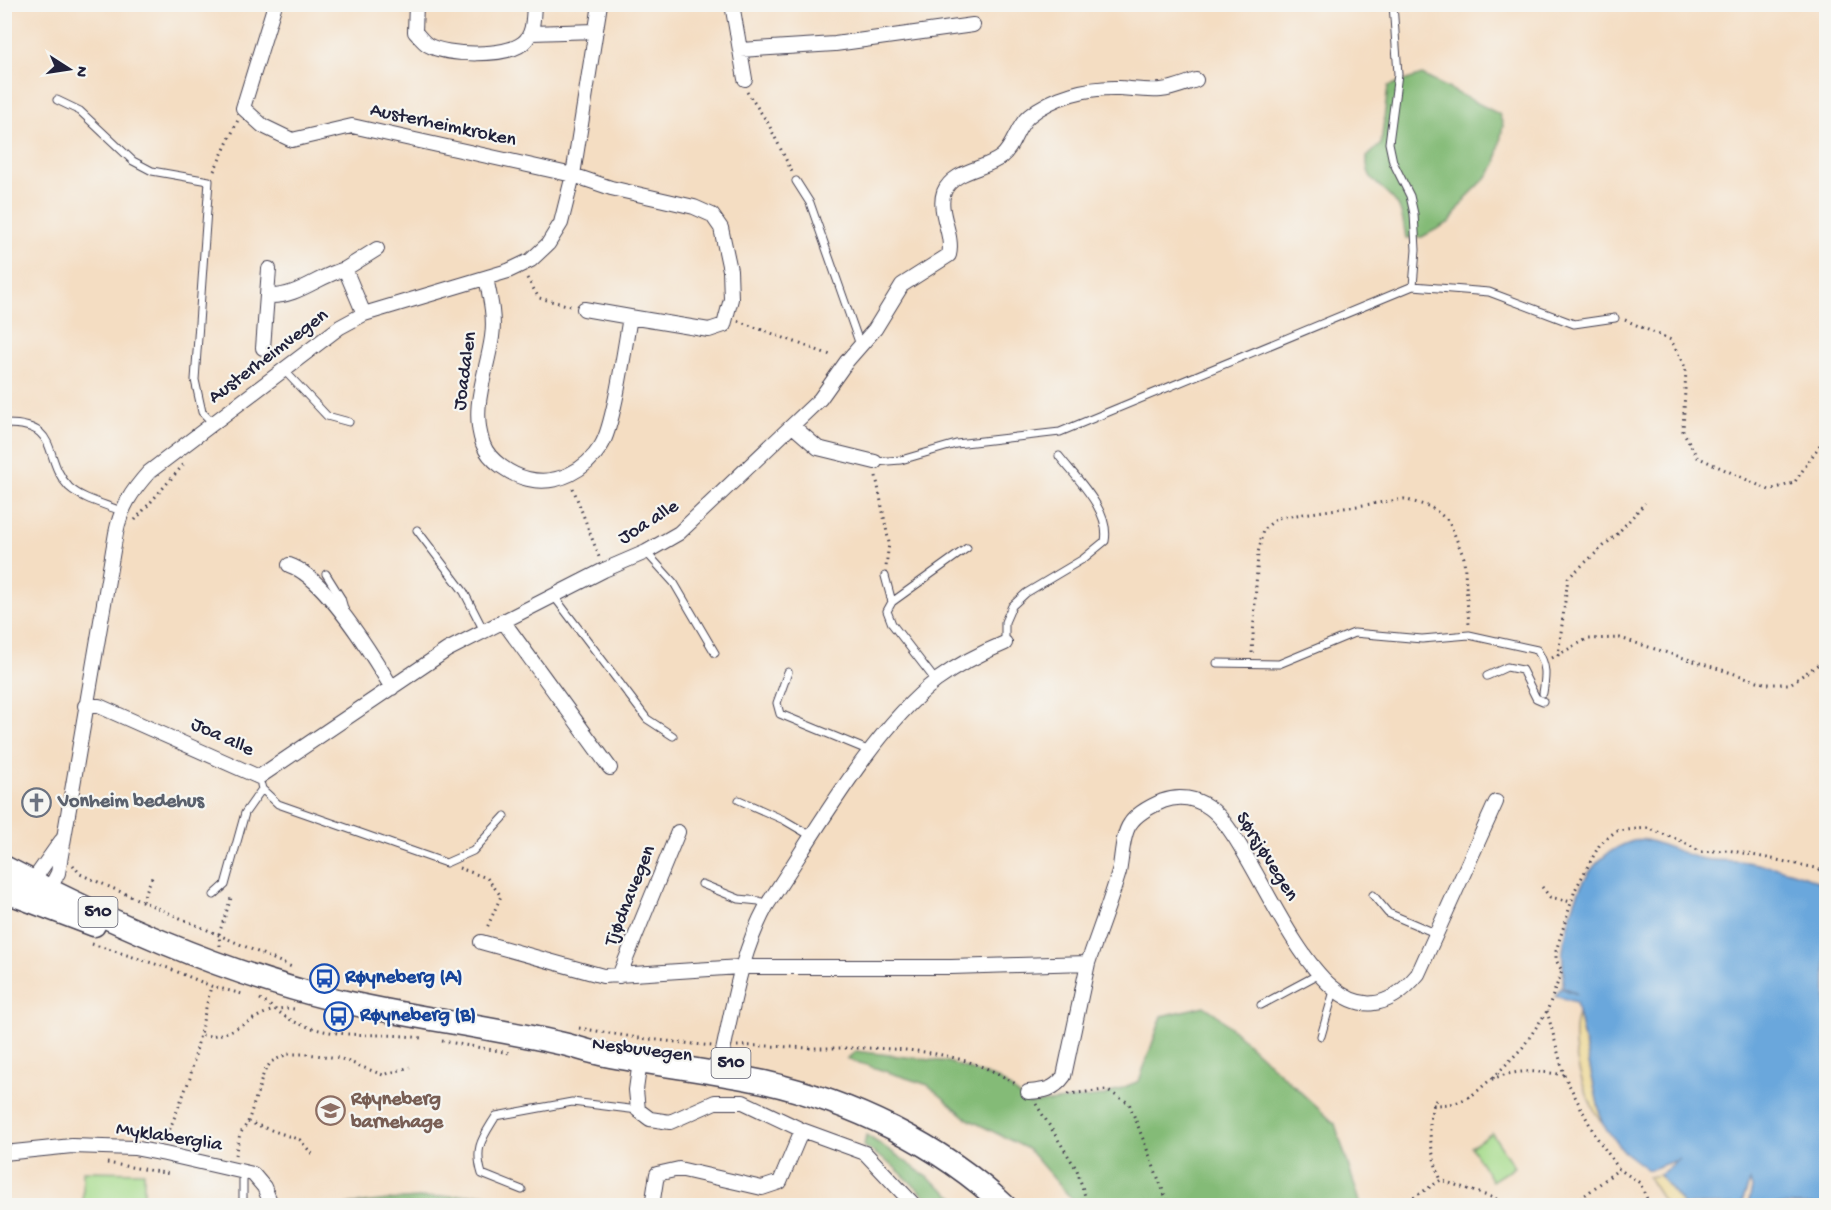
<svg xmlns="http://www.w3.org/2000/svg" width="1831" height="1210" font-family="'Gochi Hand',sans-serif">
  <style>
    .green { fill: #a6db8b; stroke: #647e63; stroke-width: 1.5 }
    .forest { fill: #84bb77; stroke: #536e59; stroke-width: 1.5 }
    .sand { fill: #eeda9e; stroke: #887e6c; stroke-width: 1.5 }
    .water { fill: #6ba7dc; stroke: #46648c; stroke-width: 1.5 }
    .lines { fill: none; stroke-linecap: round; stroke-linejoin: round }
    .service-casing { stroke: #423e4f; stroke-width: 9 }
    .minor-casing { stroke: #423e4f; stroke-width: 16 }
    .primary-casing { stroke: #423e4f; stroke-width: 25 }
    .path { stroke: #423e4f; stroke-width: 3; stroke-dasharray: 1.5 4.5; stroke-linecap: butt }
    .service { stroke: #fff; stroke-width: 7 }
    .minor { stroke: #fff; stroke-width: 14 }
    .primary { stroke: #fff; stroke-width: 22 }
    .labels { text-anchor: middle; dominant-baseline: central; stroke-width: 4.5; stroke-linejoin: round; paint-order: stroke }
    .shield { fill: #f6f6f2; stroke: #626272; stroke-width: 1.5 }
    .shield-label { font-size: 18px; font-weight: bold; fill: #22223b }
    .street-label { font-size: 20px; fill: #22223b; stroke: #f6f6f2 }
    .worship-label { font-size: 20px; font-weight: bold; fill: #5b616d; stroke: #f6f6f2; text-anchor: start }
    .transit-label { font-size: 20px; font-weight: bold; fill: #164399; stroke: #f6f6f2; text-anchor: start }
    .education-label { font-size: 20px; font-weight: bold; fill: #785e54; stroke: #f6f6f2; text-anchor: start }
  </style>
  <rect width="100%" height="100%" fill="#f6f6f2"/>
  <filter id="ink" filterUnits="userSpaceOnUse"><feTurbulence type="fractalNoise" baseFrequency=".0167" numOctaves="2"/><feDisplacementMap in="SourceGraphic" scale="12" xChannelSelector="R" yChannelSelector="G"/><feConvolveMatrix kernelMatrix="1 2 1 2 8 2 1 2 1" color-interpolation-filters="sRGB"/></filter>
  <filter id="wash" filterUnits="userSpaceOnUse"><feTurbulence type="fractalNoise" baseFrequency=".008" numOctaves="4" result="noise"/><feDisplacementMap in="SourceGraphic" scale="24" xChannelSelector="R" yChannelSelector="G"/><feGaussianBlur stdDeviation="1.35" result="paint"/><feColorMatrix in="noise" values="0 0 0 0 0 0 0 0 0 0 0 0 0 0 0 0 0 1.4 0 .05"/><feComposite in="paint" operator="in"/></filter>
  <g filter="url(#wash)">
    <rect width="100%" height="100%" fill="#f4ddc2"/>
    <path class="green" d="M1492,1133L1514,1167L1492,1181L1471,1147Z
      M83,1171L144,1172V1205H83Z"/>
    <path class="forest" d="M1422,75L1499,114L1503,125L1496,164L1486,178L1465,199L1450,222L1422,237L1406,238C1404,227 1403,213 1397,204C1384,185 1365,184 1367,157L1381,144L1388,86Z
      M1204,1006L1216,1014L1335,1124L1361,1205H1077L1028,1149L968,1119L928,1085L847,1059L856,1051L948,1062L1000,1080L1029,1104L1103,1096L1139,1081L1162,1016Z
      M866,1135L897,1155L965,1205H935L893,1166L864,1146Z
      M483,1194L531,1205H346L388,1200Z"/>
    <path class="sand" d="M1578,1013L1602,1123C1583,1096 1568,1046 1578,1013Z
      M1659,1175L1684,1205H1666L1648,1177Z"/>
    <path class="water" d="M1642,839C1662,843 1680,853 1699,858C1714,862 1731,859 1746,862C1772,866 1804,873 1826,886V1205H1748L1752,1188L1750,1181L1741,1205H1684L1659,1175L1680,1159L1648,1170L1623,1151L1602,1123L1576,1002L1555,996L1561,988L1577,994L1562,986C1566,973 1561,962 1563,949C1572,899 1586,850 1642,839Z"/>
  </g>
  <g filter="url(#ink)">
    <g class="lines">
      <defs>
        <path id="service" d="M1393,4L1398,74L1389,143L1393,162L1410,196L1414,214L1416,250L1413,286
          M57,100L80,111L133,161L152,171L209,181L195,380L202,412L213,423
          M796,181L810,203L860,345
          M283,369L327,416L349,422
          M4,424C63,423 41,458 69,487C82,499 104,504 121,511
          M875,462L901,460L956,444L1060,432L1413,286L1489,292L1574,324L1615,318
          M417,530L464,592L484,631
          M646,552L674,583L715,653
          M326,574L341,598L345,612
          M885,576L892,602
          M553,595L647,719L673,736
          M1005,643V622L1012,606L1026,593L1083,559L1105,541C1111,511 1076,478 1059,456
          M1217,663L1279,664L1354,633L1422,639L1469,635L1537,650C1547,665 1546,675 1543,693
          M788,672L777,703L780,714L870,751
          M1487,676L1507,667L1522,670L1536,698L1543,701
          M936,681L892,624L887,611L892,602L967,548
          M262,789L278,804L446,863L473,851L505,816
          M739,800L784,820L813,837
          M702,884L739,899L759,901L767,905
          M214,895L225,885L245,813L262,789L261,785
          M1373,895L1388,913L1435,933
          M1261,1005L1319,974
          M1321,1036L1334,991
          M243,1172V1206
          M522,1190L482,1174C474,1147 482,1139 496,1116L572,1102L638,1110"/>
        <path id="minor" d="M275,4L243,108L263,126L292,140L352,126L573,175L611,188L694,207L712,215L721,228L730,270L731,299L724,325L709,330L630,317C625,345 614,426 601,446C586,470 557,486 528,479C511,475 489,461 483,444C470,407 487,373 492,337C495,317 490,297 486,278
          M416,4L415,32C419,36 423,42 428,45C447,56 506,57 523,43C534,34 533,18 534,4
          M732,4L745,79
          M531,33L596,31
          M741,50L835,44L973,25
          M345,269L377,249
          M269,296C298,297 318,276 345,269L364,314
          M584,309L630,317
          M263,348L269,269
          M794,427L818,448L875,462
          M289,565C324,576 373,656 392,688
          M503,621L610,768
          M85,706H99L259,777L447,650L604,570L646,552L679,533L820,399L847,361L875,329L902,285L949,255C954,234 937,212 944,192C953,170 984,170 1001,157C1014,147 1016,127 1029,116C1053,96 1089,87 1119,88C1133,89 1147,91 1161,90C1173,89 1184,84 1196,80
          M32,888V882L61,841
          M44,894L49,890L58,873L116,533C121,507 132,491 149,472L340,327L364,314L508,271L531,260L548,244L561,223L573,175L600,4
          M481,942L603,976L740,967H951L1088,963C1098,933 1110,903 1119,872C1122,859 1122,835 1130,824C1137,813 1151,806 1163,801C1179,795 1196,798 1210,808C1262,845 1325,1086 1418,974L1496,802
          M619,976L678,832
          M640,1061L636,1090L638,1110L650,1119L670,1122L715,1102H743L802,1130L865,1153L915,1206
          M718,1073C732,1015 738,958 767,905C814,835 871,731 937,680C959,664 981,653 1005,643
          M1028,1092C1044,1091 1054,1090 1064,1076L1088,963
          M4,1153L72,1146L134,1148L165,1154L253,1174L264,1187L272,1206
          M652,1206L657,1174L679,1169L762,1188L780,1182L802,1130"/>
        <path id="primary" d="M4,867C108,921 218,971 332,999C407,1017 484,1026 559,1043C574,1046 589,1052 605,1055C658,1065 712,1071 764,1082C851,1102 940,1144 1005,1206
          M4,891L94,925"/>
      </defs>
      <use href="#service" class="service-casing"/>
      <use href="#minor" class="minor-casing"/>
      <use href="#primary" class="primary-casing"/>
      <path class="path" d="M747,92L768,123L792,172
        M214,171L238,120
        M527,278L539,298L571,306
        M1625,320L1671,340L1686,369L1683,431L1697,457L1769,490L1794,483L1826,436
        M738,321L833,356
        M876,476L889,543L886,567
        M573,488L599,557
        M135,520L184,464
        M1252,653L1258,553L1263,530L1277,518L1404,499L1431,507L1449,521L1464,558L1469,625
        M1558,656L1568,578L1617,534L1645,503
        M1552,658L1587,639L1620,638L1767,684H1790L1826,659
        M73,865L80,874L294,968
        M459,868L487,878L501,896L486,930
        M1542,887L1550,897L1571,902
        M142,901L153,875
        M92,944L168,968L211,986L242,994
        M220,946L219,934L232,895
        M260,999C272,1006 282,1016 295,1022C339,1041 377,1031 421,1038
        M1547,1011L1564,1075L1595,1135L1619,1169L1640,1183L1650,1206
        M579,1028L639,1038L712,1046
        M202,1035C235,1041 260,1003 294,1009
        M442,1041L510,1053
        M737,1046C761,1045 786,1047 811,1048C880,1048 956,1044 1017,1085
        M1493,1078L1523,1047L1547,1011L1562,971L1556,960V951L1575,890L1600,844L1616,831L1647,828L1679,840L1701,852L1728,850L1816,868L1826,873
        M1068,1094L1106,1090L1129,1103L1169,1206
        M1436,1100C1424,1121 1432,1159 1441,1180
        M1036,1104L1077,1170L1088,1206
        M1433,1105C1453,1105 1464,1102 1480,1089C1484,1085 1489,1080 1495,1078C1517,1069 1540,1071 1564,1075
        M248,1122L300,1140L313,1155
        M167,1141L169,1131L190,1078L211,986
        M235,1155L240,1134L248,1122L264,1072L271,1062L287,1054H307L339,1058L383,1075L410,1067
        M107,1163L171,1174
        M1406,1206L1408,1201L1441,1180L1517,1206
        M1571,1206L1619,1169"/>
      <use href="#service" class="service"/>
      <use href="#minor" class="minor"/>
      <use href="#primary" class="primary"/>
    </g>
  </g>
  <defs>
    <symbol id="church-ring" viewBox="-11 -11 22 22"><circle r="9.5" fill="#f6f6f2" stroke="#6b7280" stroke-width="1.5"/><path d="M-1.2-6h2.4v3.5h3.3v2.4h-3.3V6h-2.4V-.1h-3.3v-2.4h3.3Z" fill="#6b7280"/></symbol>
    <symbol id="bus-ring" viewBox="-11 -11 22 22"><circle r="9.5" fill="#f6f6f2" stroke="#1a4fb4" stroke-width="1.5"/><path d="M-5-6H5V4H4V6H2V4H-2V6H-4V4H-5ZM-3.5-4V0h7V-4ZM-3.5 1.2v1.5H-2V1.2ZM2 1.2v1.5H3.5V1.2Z" fill="#1a4fb4"/></symbol>
    <symbol id="school-ring" viewBox="-11 -11 22 22"><circle r="9.5" fill="#f6f6f2" stroke="#8d6e63" stroke-width="1.5"/><path d="M0-5L7-2L0 1L-7-2ZM-4 1L0 2.5L4 1V4Q0 6-4 4Z" fill="#8d6e63"/></symbol>
  </defs>
  <g fill-rule="evenodd">
    <use href="#church-ring" x="20" y="786" width="33" height="33"/>
    <use href="#bus-ring" x="308" y="962" width="33" height="33"/>
    <use href="#bus-ring" x="322" y="1000" width="33" height="33"/>
    <use href="#school-ring" x="314" y="1094" width="33" height="33"/>
  </g>
  <g class="labels">
    <g class="shield">
      <rect x="78.5" y="897" width="39" height="30" rx="4.5"/>
      <rect x="711.5" y="1048" width="39" height="30" rx="4.5"/>
    </g>
    <g class="shield-label">
      <text x="98" y="912">510</text>
      <text x="731" y="1063">510</text>
    </g>
    <g class="street-label">
      <text transform="translate(443 126) rotate(12)">Austerheimkroken</text>
      <text transform="translate(269 357) rotate(-37)">Austerheimvegen</text>
      <text transform="translate(466 371) rotate(-82)">Joadalen</text>
      <text transform="translate(649 523) rotate(-32)">Joa alle</text>
      <text transform="translate(222 738) rotate(25)">Joa alle</text>
      <text transform="translate(1266 857) rotate(58)">Sørsjøvegen</text>
      <text transform="translate(631 896) rotate(-68)">Tjødnavegen</text>
      <text transform="translate(642 1051) rotate(7)">Nesbuvegen</text>
      <text transform="translate(169 1138) rotate(9)">Myklaberglia</text>
    </g>
    <g class="worship-label">
      <text x="58" y="802">Vonheim bedehus</text>
    </g>
    <g class="transit-label">
      <text x="345" y="978">Røyneberg (A)</text>
      <text x="360" y="1016">Røyneberg (B)</text>
    </g>
    <g class="education-label">
      <text x="351" y="1100">Røyneberg<tspan x="351" dy="23">barnehage</tspan></text>
    </g>
  </g>
  <rect width="1831" height="1210" fill="none" stroke="#f6f6f2" stroke-width="24"/>
  <g transform="translate(69 69) rotate(102)" stroke="#f6f6f2" stroke-width="4.5" paint-order="stroke">
  <path d="M0-4.5L10 22L0 15L-10 22Z" fill="#22223b"/>
  <text y="-9" font-size="16" font-weight="bold" text-anchor="middle" fill="#22223b">N</text>
  </g>
</svg>
